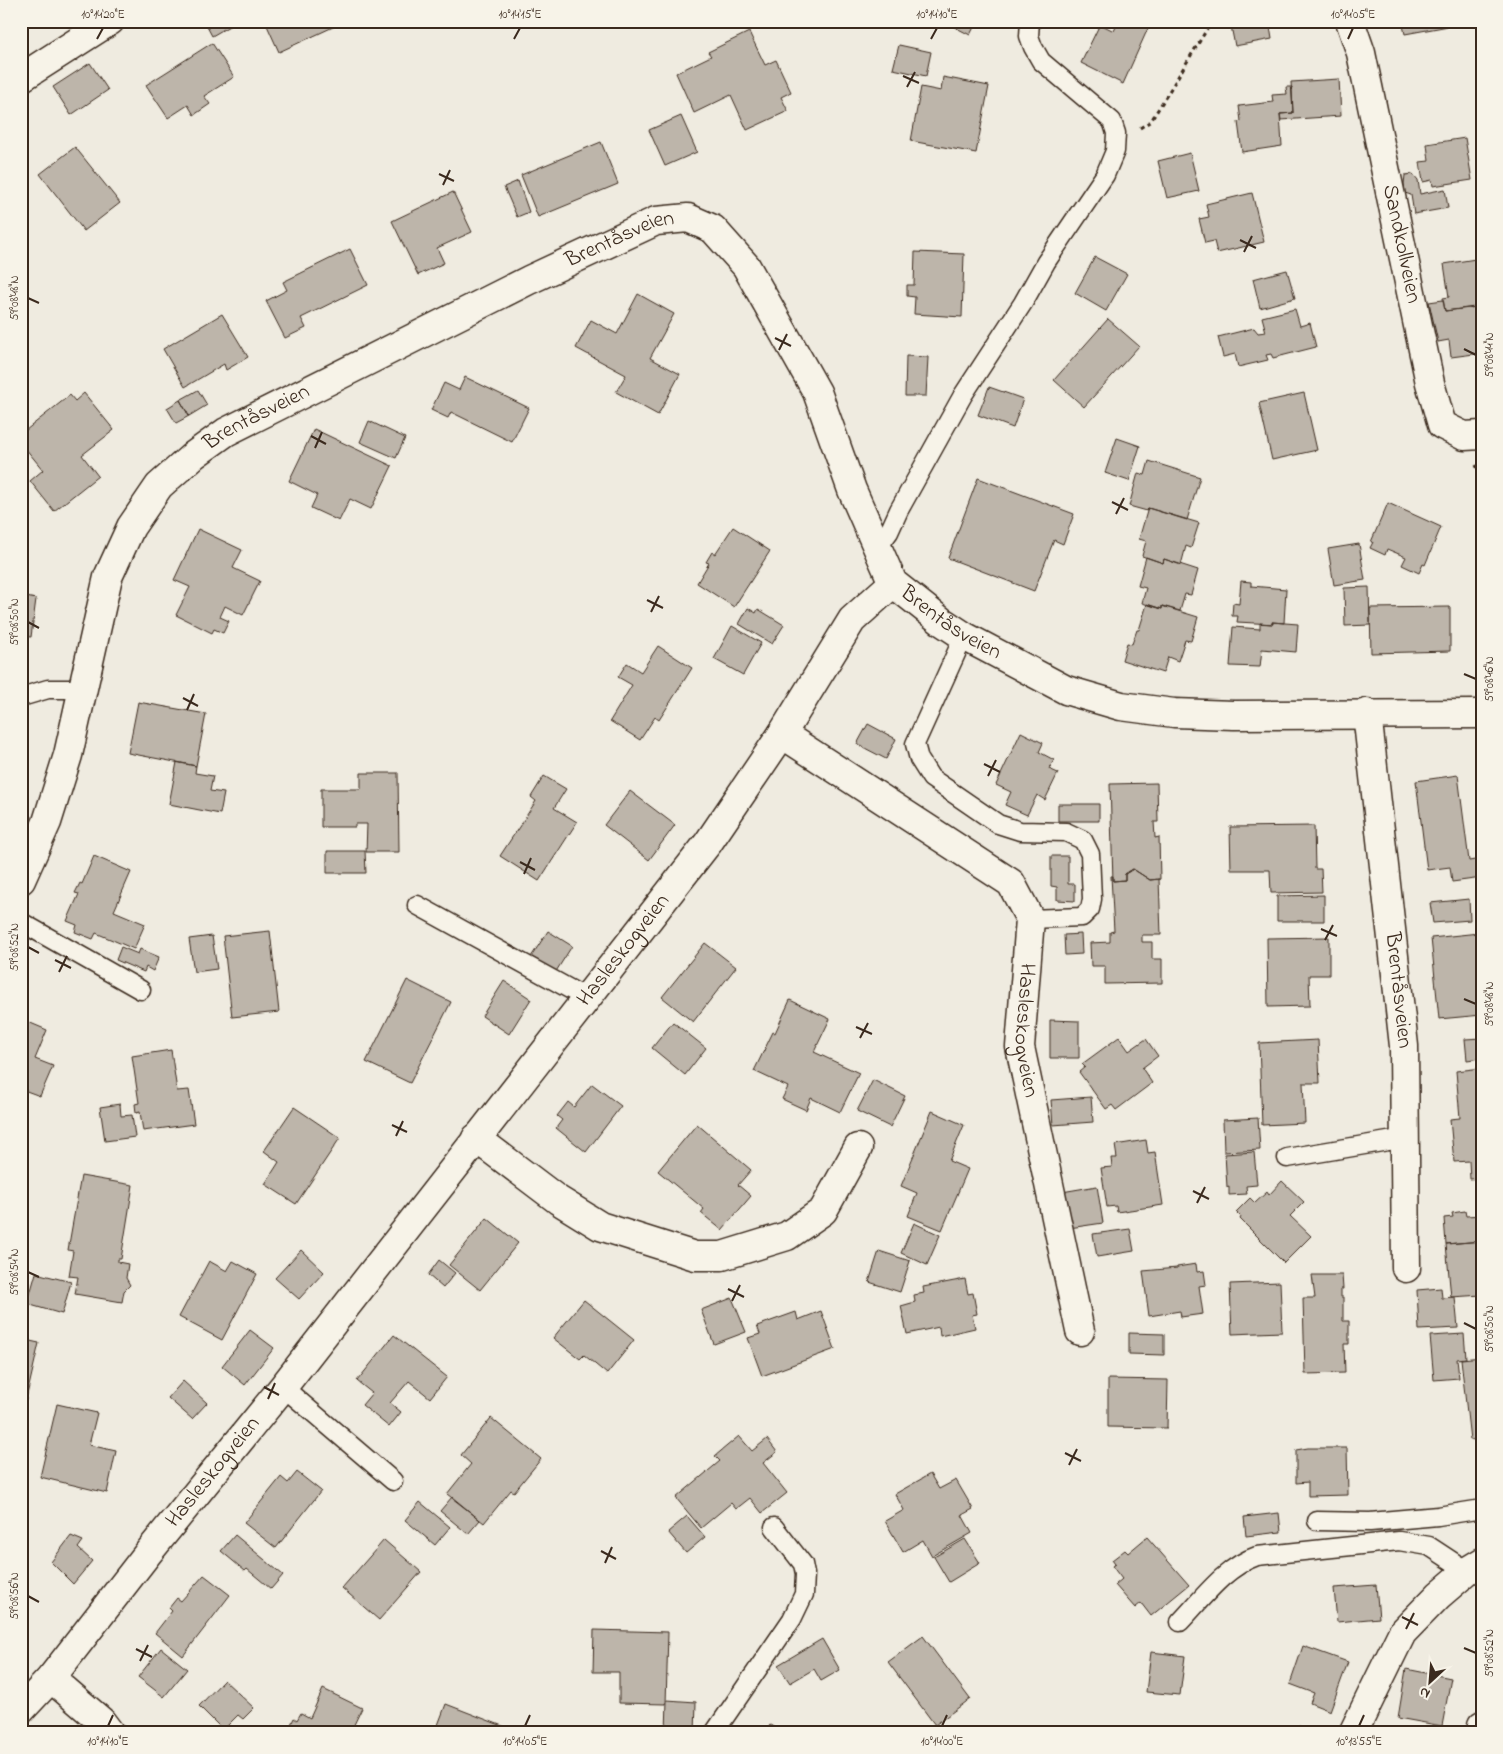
<svg xmlns="http://www.w3.org/2000/svg" width="1503" height="1754" font-family="'Indie Flower',sans-serif">
  <style>
    .building { fill: #bdb5aa; stroke: #3b2a1e }
    .lines { fill: none; stroke-linecap: round; stroke-linejoin: round }
    .service-casing { stroke: #3b2a1e; stroke-width: 21 }
    .minor-casing { stroke: #3b2a1e; stroke-width: 31 }
    .path { stroke: #3b2a1e; stroke-width: 3; stroke-dasharray: 4 4; stroke-linecap: butt }
    .service { stroke: #f7f3e8; stroke-width: 18 }
    .minor { stroke: #f7f3e8; stroke-width: 28 }
    .ticks { fill: none; stroke: #3b2a1e; stroke-width: 2 }
    .labels { text-anchor: middle; dominant-baseline: central; stroke-width: 4.5; stroke-linejoin: round; paint-order: stroke }
    .street-label { font-size: 22px; fill: #3b2a1e; stroke: #f7f3e8 }
    .neatline { fill: none; stroke: #3b2a1e; stroke-width: 2 }
    .ticks-label { font-size: 12px; text-anchor: middle; fill: #3b2a1e }
  </style>
  <rect width="100%" height="100%" fill="#efebe0"/>
  <filter id="ink" filterUnits="userSpaceOnUse"><feTurbulence type="fractalNoise" baseFrequency=".02" numOctaves="2"/><feDisplacementMap in="SourceGraphic" scale="10" xChannelSelector="R" yChannelSelector="G"/><feConvolveMatrix kernelMatrix="1 2 1 2 8 2 1 2 1" color-interpolation-filters="sRGB"/></filter>
  <g filter="url(#ink)">
    <path class="building" d="M204,21H238L212,36Z
      M265,21H346L279,52Z
      M943,21H977L970,35Z
      M1119,21H1138L1149,26L1123,84L1081,63L1100,24L1114,31Z
      M1230,21H1269L1272,39L1235,46Z
      M1402,21H1454V25L1405,34Z
      M749,32L765,65L776,60L791,92L781,97L788,111L747,130L731,95L694,113L676,73L711,56L708,52Z
      M212,43L234,77L204,96L210,104L194,115L188,105L168,118L146,85Z
      M899,45L931,52L926,76L893,69Z
      M90,63L108,90L71,115L53,87Z
      M943,77L989,86L976,153L911,141L921,87L941,91Z
      M1339,79L1341,116L1281,120L1280,114L1293,113L1291,82Z
      M1286,87H1292L1293,113L1280,114L1282,146L1242,152L1238,122L1241,121L1239,106L1273,102L1272,95L1287,94Z
      M681,116L697,152L665,166L649,130Z
      M1465,138L1472,180L1433,186L1432,180L1423,182L1420,162L1429,161L1427,144Z
      M601,142L618,184L538,217L521,175Z
      M75,147L120,203L84,231L40,174Z
      M1190,153L1199,191L1167,198L1158,161Z
      M1413,174L1418,180L1420,194L1445,189L1448,208L1414,214L1411,195L1405,193L1404,184L1405,175Z
      M518,181L529,212L517,217L504,187Z
      M453,192L472,232L437,248L444,263L418,275L392,221Z
      M1252,193L1264,242L1217,253L1214,241L1205,243L1199,219L1209,217L1206,204Z
      M350,249L368,285L301,318L306,328L285,338L266,301L287,290L283,282Z
      M915,252L964,254L962,317L914,314L915,297L907,296V285H914Z
      M1095,257L1127,274L1106,311L1075,293Z
      M1482,258V306L1445,311L1443,298L1449,297L1444,264Z
      M1287,270L1295,298L1260,308L1253,279Z
      M638,294L674,314L650,358L680,374L658,415L616,392L626,375L576,348L591,320L617,334Z
      M1443,300L1445,311L1478,307L1482,331V353L1451,357L1449,340L1438,342L1429,302Z
      M1295,309L1300,326L1310,323L1316,347L1273,358L1271,354L1266,355L1268,360L1238,367L1235,354L1223,357L1218,337L1254,328L1258,333L1266,332L1262,317Z
      M222,314L248,357L226,370L224,364L185,387L163,349Z
      M1108,319L1139,346L1084,407L1054,380Z
      M906,356L928,357L926,396H905Z
      M465,377L529,408L512,442L451,412L448,418L431,410L444,383L459,390Z
      M989,387L1023,399L1013,428L978,415Z
      M198,390L207,405L189,416L180,400Z
      M84,393L114,430L82,455L98,476L54,511L30,481L43,470L21,443V434L70,395L75,401Z
      M1304,393L1317,450L1272,460L1259,403Z
      M180,400L189,416L176,423L167,408Z
      M369,421L405,438L396,458L360,442Z
      M314,429L392,466L371,509L350,499L339,521L311,508L317,495L289,481Z
      M1117,438L1140,446L1129,481L1105,473Z
      M1149,461L1200,477L1187,520L1148,508L1147,511L1129,506L1138,473L1145,475Z
      M978,478L1074,514L1063,544L1054,540L1034,591L948,558Z
      M1388,503L1441,527L1425,565L1423,564L1419,573L1402,565L1406,557L1387,549L1385,555L1370,548L1373,542H1371Z
      M1148,508L1199,523L1191,548L1186,546L1181,565L1164,559L1163,563L1142,556L1146,541L1139,539Z
      M733,527L770,551L734,607L697,583L709,563L706,562L712,552L715,554Z
      M198,529L242,550L233,568L260,581L243,615L225,606L220,617L229,621L223,633L214,629L212,633L176,615L190,587L174,580Z
      M1359,544L1365,580L1334,585L1328,549Z
      M1146,557L1163,563L1164,559L1198,570L1191,595L1185,594L1180,611L1162,606V609L1142,603L1146,588L1138,586Z
      M1241,581L1251,582V586L1286,589L1284,623L1272,622L1273,624L1237,622L1238,616H1232L1233,603L1239,604Z
      M1369,587L1370,625L1345,626L1344,588Z
      M21,596L36,599L31,637L21,636Z
      M1147,604L1162,609V606L1198,617L1191,641L1185,640L1178,661L1168,657L1163,673L1122,660L1127,643L1132,644L1137,630H1139Z
      M1450,607V651L1371,653L1370,608Z
      M748,608L756,613L758,609L784,625L772,644L739,624Z
      M1272,622L1298,624L1296,652L1262,649L1260,667L1230,666L1233,627L1260,629V623L1273,624Z
      M732,626L761,643L743,675L714,659Z
      M658,646L692,668L659,720L655,717L640,740L610,721L632,685L618,677L627,663L641,672Z
      M138,702L206,714L196,766L128,753Z
      M868,724L896,739L886,759L857,744Z
      M1021,732L1043,743L1039,752L1054,760L1049,769L1058,773L1045,800L1037,795L1027,815L1005,805L1011,792L996,785Z
      M177,762L196,766L195,773L213,776L210,791L224,793L220,814L169,804Z
      M361,773H398L399,852H366L367,824H355V827H321V789H361Z
      M1458,775L1469,861L1481,859L1482,878L1452,882L1450,867L1427,870L1416,781Z
      M544,776L566,789L554,808L577,822L539,881L500,856L536,801L531,797Z
      M1157,783L1158,822H1154L1155,838L1159,837L1160,879L1150,880L1133,869L1125,874V880L1113,881L1110,784Z
      M630,791L675,825L649,860L604,825Z
      M1058,804H1099V821H1058Z
      M1314,826L1315,869H1321L1322,892L1271,893L1270,870H1231L1230,827Z
      M327,851H365L366,873H327Z
      M94,856L131,872L114,911L145,924L134,949L96,933L93,939L75,932L77,925L67,921L79,894L75,893L80,883L82,884Z
      M1051,856H1068V884H1075V901L1057,900V887L1051,886Z
      M1133,869L1150,880L1159,879L1161,935H1142V942H1152V959H1162V983L1105,984V966H1091L1090,943L1110,942V932L1114,931L1111,876H1113V881L1125,880V874Z
      M1324,895V921H1277V896Z
      M1469,899L1470,920L1433,923L1430,903Z
      M270,931L279,1012L232,1017L223,936Z
      M548,931L572,946L555,973L531,957Z
      M1479,933L1482,965V1015L1439,1019L1431,938Z
      M1081,934L1082,954L1065,955L1064,935Z
      M212,936L217,969L194,972L189,939Z
      M1329,937V975H1309L1310,1006L1268,1007L1267,938Z
      M705,943L736,967L693,1022L662,997Z
      M121,947L138,954L140,949L159,957L153,971L146,967L144,972L116,960Z
      M407,980L451,1002L410,1083L366,1062Z
      M504,981L531,999L509,1034L482,1016Z
      M790,1000L830,1019L814,1052L859,1073L840,1112L811,1098L806,1110L782,1099L788,1087L754,1071L773,1032L775,1033Z
      M21,1019L47,1030L35,1059L53,1066L40,1096L21,1089Z
      M1050,1020L1079,1021V1058H1050Z
      M673,1022L706,1048L685,1075L652,1048Z
      M1119,1037L1129,1051L1146,1039L1158,1056L1142,1068L1152,1083L1116,1110L1112,1105L1106,1109L1079,1072L1085,1067L1082,1064Z
      M1482,1038V1058L1467,1060L1465,1039Z
      M1318,1040L1320,1083H1303L1305,1123L1262,1125L1259,1043Z
      M171,1050L177,1091L189,1090L194,1124L143,1131L140,1112L136,1113L135,1104L139,1103L132,1056Z
      M1482,1068V1178L1470,1179L1469,1161L1454,1162L1450,1119L1460,1118L1456,1071Z
      M873,1080L905,1096L890,1127L857,1111Z
      M592,1084L621,1106L586,1152L556,1128L562,1120L557,1116L568,1102L574,1107Z
      M1091,1097L1093,1122L1053,1125L1051,1100Z
      M120,1104L121,1116L132,1115L135,1137L105,1141L100,1107Z
      M294,1107L340,1138L296,1204L265,1184L279,1162L264,1151Z
      M932,1111L964,1125L949,1161L968,1169L942,1230L908,1216L917,1193L901,1186Z
      M1258,1118L1260,1150L1224,1152L1223,1120Z
      M697,1124L751,1170L738,1185L751,1196L722,1230L701,1213L704,1209L658,1171Z
      M1146,1140L1148,1153L1155,1152L1163,1205L1117,1212L1116,1206L1107,1207L1101,1168L1112,1167L1111,1158H1117L1115,1145Z
      M1254,1152L1257,1185L1246,1186L1247,1194L1229,1195V1186L1227,1187L1225,1154Z
      M81,1176L133,1185L121,1259H118V1262L128,1264L126,1278L130,1285L124,1291L122,1302L75,1294L78,1277L69,1276L73,1251L68,1250Z
      M1282,1181L1304,1202L1290,1216L1311,1236L1284,1263L1240,1219L1241,1217L1236,1212L1250,1198L1255,1203L1267,1192L1269,1195Z
      M1097,1186L1103,1223L1069,1228L1062,1192Z
      M1465,1211L1466,1216L1482,1215V1241L1446,1244L1444,1218L1453,1217L1452,1213Z
      M487,1218L518,1243L480,1290L449,1265Z
      M914,1223L940,1235L927,1265L901,1253Z
      M1130,1229L1134,1251L1097,1257L1093,1234Z
      M1482,1241V1295L1451,1297L1446,1244Z
      M301,1250L324,1272L299,1299L275,1278Z
      M879,1251L910,1261L900,1292L869,1282Z
      M439,1260L455,1273L443,1288L428,1275Z
      M209,1261L227,1271L233,1261L257,1274L222,1340L179,1317Z
      M1196,1264L1197,1272L1204,1271L1206,1285L1199,1286L1203,1314L1181,1317L1180,1311L1149,1316L1143,1271L1177,1268V1267Z
      M36,1273L71,1282L62,1314L27,1304Z
      M1312,1275H1342L1343,1289H1341V1297H1343V1321H1349V1344H1344L1345,1373L1305,1374L1303,1298H1315Z
      M965,1279L968,1294L973,1293L977,1314L972,1315L975,1328L940,1336L939,1327L907,1334L901,1306L915,1302L914,1295L924,1293L923,1287Z
      M1280,1282L1282,1332L1232,1334L1230,1284Z
      M1441,1288L1442,1298L1455,1297L1458,1328L1419,1330L1417,1290Z
      M732,1298L746,1332L714,1344L701,1310Z
      M584,1300L634,1340L607,1374L584,1355L580,1359L553,1338Z
      M821,1311L835,1349L762,1376L748,1338L760,1334L757,1326L796,1312L798,1320Z
      M250,1330L274,1348L245,1385L222,1366Z
      M1129,1333L1164,1334V1355L1129,1354Z
      M1464,1334L1466,1358L1457,1359L1459,1378L1434,1380L1430,1336Z
      M394,1335L447,1377L430,1398L409,1381L390,1403L401,1412L389,1427L362,1405L372,1393L357,1381Z
      M21,1339L39,1343L21,1421Z
      M1482,1357V1439L1470,1440L1461,1359Z
      M1108,1379L1168,1380L1167,1428L1108,1427Z
      M183,1381L207,1403L192,1419L168,1398Z
      M57,1404L97,1413L89,1445L116,1451L107,1493L40,1477Z
      M491,1418L541,1459L514,1492L511,1490L484,1523L447,1494L471,1464L461,1455Z
      M739,1436L752,1451L767,1439L777,1452L763,1463L787,1493L762,1513L750,1498L736,1509L731,1503L701,1528L676,1498L720,1461L715,1456Z
      M1308,1448H1347L1348,1495L1308,1496V1482L1296,1483V1450Z
      M297,1472L321,1491L276,1548L244,1523L281,1477L288,1483Z
      M930,1474L939,1489L956,1480L973,1509L962,1515L972,1533L932,1556L923,1540L903,1552L885,1521L904,1510L895,1494Z
      M452,1497L480,1520L468,1534L440,1511Z
      M420,1502L450,1527L435,1545L405,1520Z
      M1279,1513L1281,1532L1246,1536L1244,1517Z
      M687,1516L705,1537L686,1553L668,1532Z
      M235,1535L283,1575L271,1589L247,1569L245,1571L221,1551Z
      M71,1536L83,1541L78,1548L92,1561L73,1584L51,1562Z
      M1147,1537L1189,1585L1151,1616L1141,1603L1135,1608L1115,1585L1122,1579L1112,1566L1115,1564L1112,1560L1125,1550L1128,1553Z
      M965,1539L980,1563L949,1582L934,1557Z
      M384,1540L421,1572L379,1620L342,1588Z
      M204,1575L230,1595L183,1656L155,1633L172,1611L169,1608L177,1598L181,1601Z
      M1376,1585L1379,1618L1337,1622L1334,1588Z
      M594,1630L668,1632L666,1704L619,1703V1672H593Z
      M923,1636L970,1699L935,1725L888,1662Z
      M822,1639L840,1670L821,1681L814,1669L790,1683L778,1665Z
      M1303,1646L1348,1662L1330,1711L1310,1703L1314,1693L1290,1684Z
      M161,1648L187,1669L164,1697L138,1677Z
      M1151,1652L1185,1656L1180,1695L1146,1692Z
      M1406,1669L1451,1678L1442,1726L1398,1718Z
      M224,1680L254,1708L243,1719L238,1715L223,1730L199,1706Z
      M323,1689L362,1708L350,1733H287L294,1718L297,1720L301,1713L310,1718Z
      M667,1700L696,1702L695,1733H666Z
      M446,1704L518,1732V1733H435Z
      M770,1725L783,1733H765Z
      M1299,1726L1319,1733H1297Z"/>
    <g class="lines">
      <defs>
        <path id="service" d="M878,547L889,532L899,510L963,395L1023,303L1046,262L1105,175L1115,151L1116,133L1112,121L1041,61L1033,47L1029,36L1030,21
          M964,636L915,744L919,759L931,778L998,824L1020,831L1066,832L1083,840L1090,854L1092,899L1090,909L1082,917L1030,919
          M21,697L48,689H83
          M417,905L586,998
          M21,922L141,990
          M1287,1158L1406,1138
          M283,1387L393,1481
          M1317,1521L1370,1522L1438,1516L1482,1509
          M1180,1622C1203,1598 1225,1567 1257,1556L1399,1541L1429,1546L1467,1571
          M714,1733L792,1619L804,1594L805,1574L803,1564L774,1527"/>
        <g id="minor">
          <path id="s1" d="M1350,21L1361,53L1430,383L1442,425L1464,436L1482,435"/>
          <path d="M21,78L110,21"/>
          <path id="s2" d="M1367,713L1404,1046L1406,1268"/>
          <path id="s3" d="M782,734L1011,883L1030,919L1020,1047L1080,1331"/>
          <path id="s4" d="M21,880L47,822L68,755L108,577L131,527L159,486L194,455L226,432L529,280L656,221L688,218L713,229L746,266L817,392L852,490L893,583L941,621L964,636L1066,690L1121,706L1174,713L1234,715L1482,714"/>
          <path d="M476,1138L558,1200L600,1226L695,1256H722L787,1236L823,1211L858,1148"/>
          <path d="M51,1678L101,1721L110,1733"/>
          <path id="s5" d="M21,1710L51,1678L148,1553L283,1387L708,843L782,734L852,620L893,583"/>
          <path d="M1353,1733L1402,1633L1439,1595L1467,1571L1482,1562"/>
          <path d="M1481,1733L1482,1725"/>
        </g>
      </defs>
      <use href="#service" class="service-casing"/>
      <use href="#minor" class="minor-casing"/>
      <path class="path" d="M1140,128L1151,121L1212,21
        M1476,465L1482,478"/>
      <use href="#service" class="service"/>
      <use href="#minor" class="minor"/>
    </g>
  </g>
  <path class="ticks" d="M97,39L103,28M514,39L520,28M931,39L937,28M1348,39L1353,28M903,76L919,83M907,87L915,72M439,174L454,181M443,185L450,170M1240,240L1256,248M1244,252L1252,236M28,298L39,303M775,338L791,346M1464,349L1476,355M779,350L787,334M311,436L326,444M315,448L322,432M1112,502L1128,510M1116,514L1124,498M647,600L663,608M651,612L659,596M28,622L39,628M1464,674L1476,679M183,698L198,706M187,710L194,694M984,764L1000,772M988,776L996,760M520,862L535,870M524,874L531,858M1321,929L1337,936M1325,940L1333,925M28,947L39,953M55,960L71,968M59,972L67,956M1464,999L1476,1004M856,1027L872,1034M860,1038L868,1023M392,1125L407,1132M396,1136L403,1121M1193,1191L1209,1199M1197,1203L1205,1187M28,1272L39,1277M728,1289L744,1297M732,1301L740,1285M1464,1323L1476,1329M264,1387L279,1395M268,1399L275,1383M1065,1453L1081,1461M1069,1465L1077,1449M601,1551L616,1559M605,1563L612,1547M28,1596L39,1602M1402,1617L1418,1625M1406,1629L1414,1613M1464,1648L1476,1653M136,1649L152,1657M140,1661L148,1645M108,1726L113,1715M525,1726L530,1715M942,1726L947,1715M1359,1726L1364,1715"/>
  <g class="labels">
    <g class="street-label">
      <text stroke="none"><textPath href="#s4" startOffset="946">Brentåsveien</textPath></text>
      <text stroke="none"><textPath href="#s1" startOffset="229">Sandkollveien</textPath></text>
      <text stroke="none"><textPath href="#s4" startOffset="541">Brentåsveien</textPath></text>
      <text stroke="none"><textPath href="#s4" startOffset="1516">Brentåsveien</textPath></text>
      <text stroke="none"><textPath href="#s5" startOffset="970">Hasleskogveien</textPath></text>
      <text stroke="none"><textPath href="#s2" startOffset="279">Brentåsveien</textPath></text>
      <text stroke="none"><textPath href="#s3" startOffset="426">Hasleskogveien</textPath></text>
      <text stroke="none"><textPath href="#s5" startOffset="306">Hasleskogveien</textPath></text>
    </g>
  </g>
  <rect width="1503" height="1754" fill="none" stroke="#f7f3e8" stroke-width="55"/>
  <g transform="translate(1430 1682) rotate(206)" stroke="#f7f3e8" stroke-width="4" paint-order="stroke">
  <path d="M0-4L9 19L0 12L-9 19Z" fill="#3b2a1e"/>
  <text y="-8" font-size="14" font-weight="bold" text-anchor="middle" fill="#3b2a1e">N</text>
  </g>
  <rect x="28" y="28" width="1448" height="1698" class="neatline"/>
  <g class="ticks-label">
    <text x="103" y="18">10°14'20"E</text>
    <text x="520" y="18">10°14'15"E</text>
    <text x="937" y="18">10°14'10"E</text>
    <text x="1353" y="18">10°14'05"E</text>
    <text transform="translate(14 298) rotate(-90)" y="4">59°08'48"N</text>
    <text transform="translate(1489 355) rotate(-90)" y="4">59°08'44"N</text>
    <text transform="translate(14 622) rotate(-90)" y="4">59°08'50"N</text>
    <text transform="translate(1489 679) rotate(-90)" y="4">59°08'46"N</text>
    <text transform="translate(14 947) rotate(-90)" y="4">59°08'52"N</text>
    <text transform="translate(1489 1004) rotate(-90)" y="4">59°08'48"N</text>
    <text transform="translate(14 1272) rotate(-90)" y="4">59°08'54"N</text>
    <text transform="translate(1489 1329) rotate(-90)" y="4">59°08'50"N</text>
    <text transform="translate(14 1596) rotate(-90)" y="4">59°08'56"N</text>
    <text transform="translate(1489 1653) rotate(-90)" y="4">59°08'52"N</text>
    <text x="108" y="1745">10°14'10"E</text>
    <text x="525" y="1745">10°14'05"E</text>
    <text x="942" y="1745">10°14'00"E</text>
    <text x="1359" y="1745">10°13'55"E</text>
  </g>
</svg>
